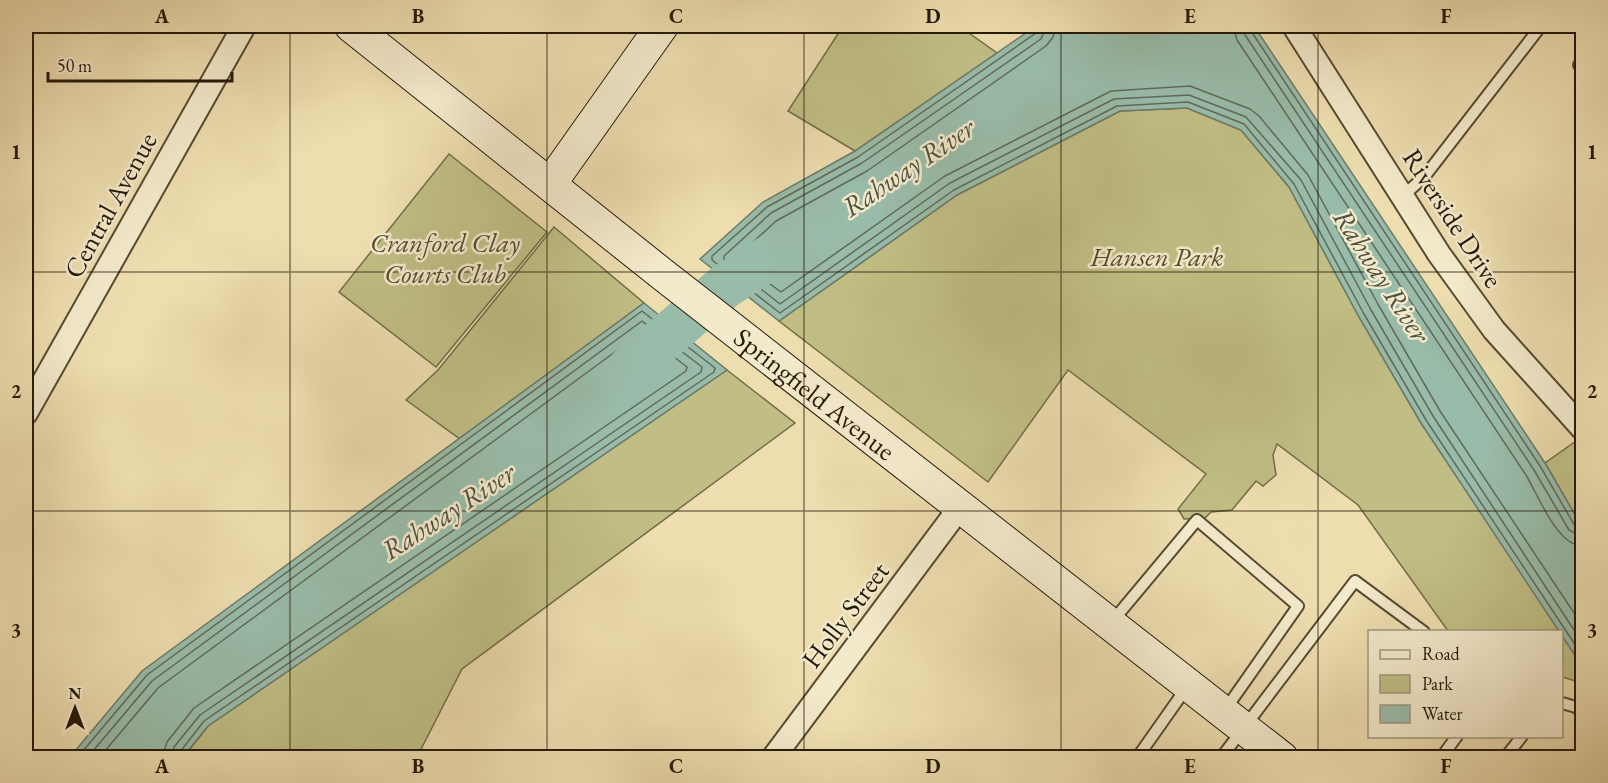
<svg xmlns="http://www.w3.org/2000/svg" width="1608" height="783" font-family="'EB Garamond',serif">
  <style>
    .green { fill: #c0be85; stroke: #726c47; stroke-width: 1.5 }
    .water { fill: #99bcaa; stroke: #6b7b6a; stroke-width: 1.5 }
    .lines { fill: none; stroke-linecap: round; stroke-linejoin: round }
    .shore { stroke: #5f6a5a; stroke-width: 1.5 }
    .river { stroke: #99bcaa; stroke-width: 45 }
    .lane-casing { stroke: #574a32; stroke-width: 14 }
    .street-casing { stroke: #574a32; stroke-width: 26 }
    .secondary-casing { stroke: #251909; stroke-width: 34 }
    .lane { stroke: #f3e9cb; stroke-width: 10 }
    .street { stroke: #f3e9cb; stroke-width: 22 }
    .secondary { stroke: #f3e9cb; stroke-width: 32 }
    .grid { fill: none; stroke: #251909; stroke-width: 1.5; stroke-opacity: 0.55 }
    .labels { text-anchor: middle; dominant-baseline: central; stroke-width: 5; stroke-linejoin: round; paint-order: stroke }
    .street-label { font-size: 27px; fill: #251909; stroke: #f3e9cb }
    .park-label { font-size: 27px; font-style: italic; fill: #544b2e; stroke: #f3e9cb }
    .water-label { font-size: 28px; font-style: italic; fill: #4e5241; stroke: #f3e9cb }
    .neatline { fill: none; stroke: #251909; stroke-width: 2 }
    .grid-label { font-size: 20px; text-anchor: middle; font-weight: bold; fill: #251909 }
  </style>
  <rect width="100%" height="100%" fill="#edddaf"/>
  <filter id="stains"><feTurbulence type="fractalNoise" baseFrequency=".00333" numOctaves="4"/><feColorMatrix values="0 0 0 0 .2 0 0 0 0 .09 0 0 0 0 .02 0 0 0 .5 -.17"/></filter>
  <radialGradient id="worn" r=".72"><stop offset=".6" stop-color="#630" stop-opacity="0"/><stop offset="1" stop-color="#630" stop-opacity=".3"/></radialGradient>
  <path class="green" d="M843,26H959L997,53L855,151L788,111Z
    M1187,108L1241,130L1289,187L1359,317L1421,423L1560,631H1448L1358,505L1277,444L1273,455L1276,475L1263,486L1256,481L1232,510L1211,512L1205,518L1184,519L1178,509L1206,474L1068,370L988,482L779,321L957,195L1120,111Z
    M449,154L547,232L436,367L339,292Z
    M554,227L644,303L460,439L406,400L438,370Z
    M727,370L795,423L462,669L417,757L183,758L208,726Z
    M1582,437V527L1545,463Z
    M1562,634L1582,666V683L1562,677Z"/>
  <path class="water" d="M1036,26H1254L1545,463L1582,527V666L1421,423L1359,317L1289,187L1241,130L1187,108L1120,111L957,195L779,321L700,259L763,202L855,151Z
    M644,303L727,370L208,726L183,757H70L142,671Z"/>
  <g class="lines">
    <path class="shore" d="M1039,26L1036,33L858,157L767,207L712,256V260L780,313L954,190L1117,106L1188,102L1244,124L1294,184L1364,314L1426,420L1582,655
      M1047,26L1041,39L862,163L771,213L724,256V260L780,304L950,183L1114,99L1189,95L1246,117L1301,180L1371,310L1433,416L1582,642
      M1056,26L1053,37L1046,46L867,171L776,221L738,256L737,260L781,292L945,176L1111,91L1190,86L1250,109L1259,116L1308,175L1379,306L1440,411L1582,625
      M1233,26L1237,40L1526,475C1538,495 1557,545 1582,546
      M1242,26L1245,35L1534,470L1569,530L1582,537
      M1250,26L1251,31L1540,466L1575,526L1582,529
      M77,758L147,675L642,311L715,368L714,372L204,721L180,752L179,758
      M87,758L152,681L642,321L702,367L701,372L200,715L174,747L171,758
      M99,758L158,688L642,332L687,367L686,371L194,708L167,742L162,758"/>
    <path class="river" d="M630,368L725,286L781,250"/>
    <defs>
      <path id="lane" d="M1579,65L1582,68
        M1403,196L1425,176L1541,26
        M1111,623L1197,520L1298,606L1225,710
        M1562,703L1576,707L1582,713
        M1137,758L1187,687
        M1221,758L1355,581L1424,632
        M1441,758L1457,736
        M1505,758L1522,736"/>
      <path id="street" d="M1294,26L1439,254L1494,330L1582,428
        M26,413L244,26
        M773,758L961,506"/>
      <g id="secondary">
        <path id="s1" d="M351,26L662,274L1282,758"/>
        <path d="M550,184L662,26"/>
      </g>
    </defs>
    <use href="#lane" class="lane-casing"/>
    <use href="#street" class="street-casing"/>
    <use href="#secondary" class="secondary-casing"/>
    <use href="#lane" class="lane"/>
    <use href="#street" class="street"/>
    <use href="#secondary" class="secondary"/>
  </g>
  <path class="grid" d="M290,26V758M547,26V758M804,26V758M1061,26V758M1318,26V758M26,272H1582M26,511H1582"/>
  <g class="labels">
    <g class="street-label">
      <text transform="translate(110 205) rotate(-61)">Central Avenue</text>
      <text transform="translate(1453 218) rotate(57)">Riverside Drive</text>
      <text stroke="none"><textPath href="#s1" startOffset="592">Springfield Avenue</textPath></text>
      <text transform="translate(845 615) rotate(-53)">Holly Street</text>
    </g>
    <g class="park-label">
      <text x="445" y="242">Cranford Clay<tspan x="445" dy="31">Courts Club</tspan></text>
      <text x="1157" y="256">Hansen Park</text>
    </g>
    <g class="water-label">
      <text transform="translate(908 167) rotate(-34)">Rahway River</text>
      <text transform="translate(1382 275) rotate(57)">Rahway River</text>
      <text transform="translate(448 511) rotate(-33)">Rahway River</text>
    </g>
  </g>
  <rect width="1608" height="783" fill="none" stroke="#edddaf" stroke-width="66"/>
  <rect x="1368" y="630" width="195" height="108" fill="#f3e9cb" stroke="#a1967d" stroke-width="1.5"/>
  <rect x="1380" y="650" width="30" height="9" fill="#f3e9cb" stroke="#a1967d" stroke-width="1.5"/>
  <text x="1422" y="660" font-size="18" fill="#251909">Road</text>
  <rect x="1380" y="675" width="30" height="18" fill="#c0be85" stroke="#a1967d" stroke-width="1.5"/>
  <text x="1422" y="690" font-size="18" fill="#251909">Park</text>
  <rect x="1380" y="705" width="30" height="18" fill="#99bcaa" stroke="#a1967d" stroke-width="1.5"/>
  <text x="1422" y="720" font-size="18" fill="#251909">Water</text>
  <g transform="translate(75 708)" stroke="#f3e9cb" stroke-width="4.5" paint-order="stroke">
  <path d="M0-4.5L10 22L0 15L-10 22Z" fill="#251909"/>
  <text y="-9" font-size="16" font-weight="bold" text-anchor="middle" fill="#251909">N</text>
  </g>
  <path d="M48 72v9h184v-9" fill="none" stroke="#251909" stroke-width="3"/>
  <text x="57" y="72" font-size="18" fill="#251909" stroke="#f3e9cb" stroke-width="4.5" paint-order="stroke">50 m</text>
  <rect x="33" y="33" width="1542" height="717" class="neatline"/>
  <g class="grid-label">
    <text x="162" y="23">A</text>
    <text x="418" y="23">B</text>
    <text x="676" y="23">C</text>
    <text x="933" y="23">D</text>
    <text x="1190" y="23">E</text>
    <text x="1446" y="23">F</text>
    <text x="16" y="159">1</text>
    <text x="1592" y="159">1</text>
    <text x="16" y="398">2</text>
    <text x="1592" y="398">2</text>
    <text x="16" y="637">3</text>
    <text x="1592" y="637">3</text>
    <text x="162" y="773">A</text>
    <text x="418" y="773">B</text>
    <text x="676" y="773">C</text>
    <text x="933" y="773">D</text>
    <text x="1190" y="773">E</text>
    <text x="1446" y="773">F</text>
  </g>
  <rect width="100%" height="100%" filter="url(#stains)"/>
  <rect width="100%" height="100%" fill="url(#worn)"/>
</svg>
